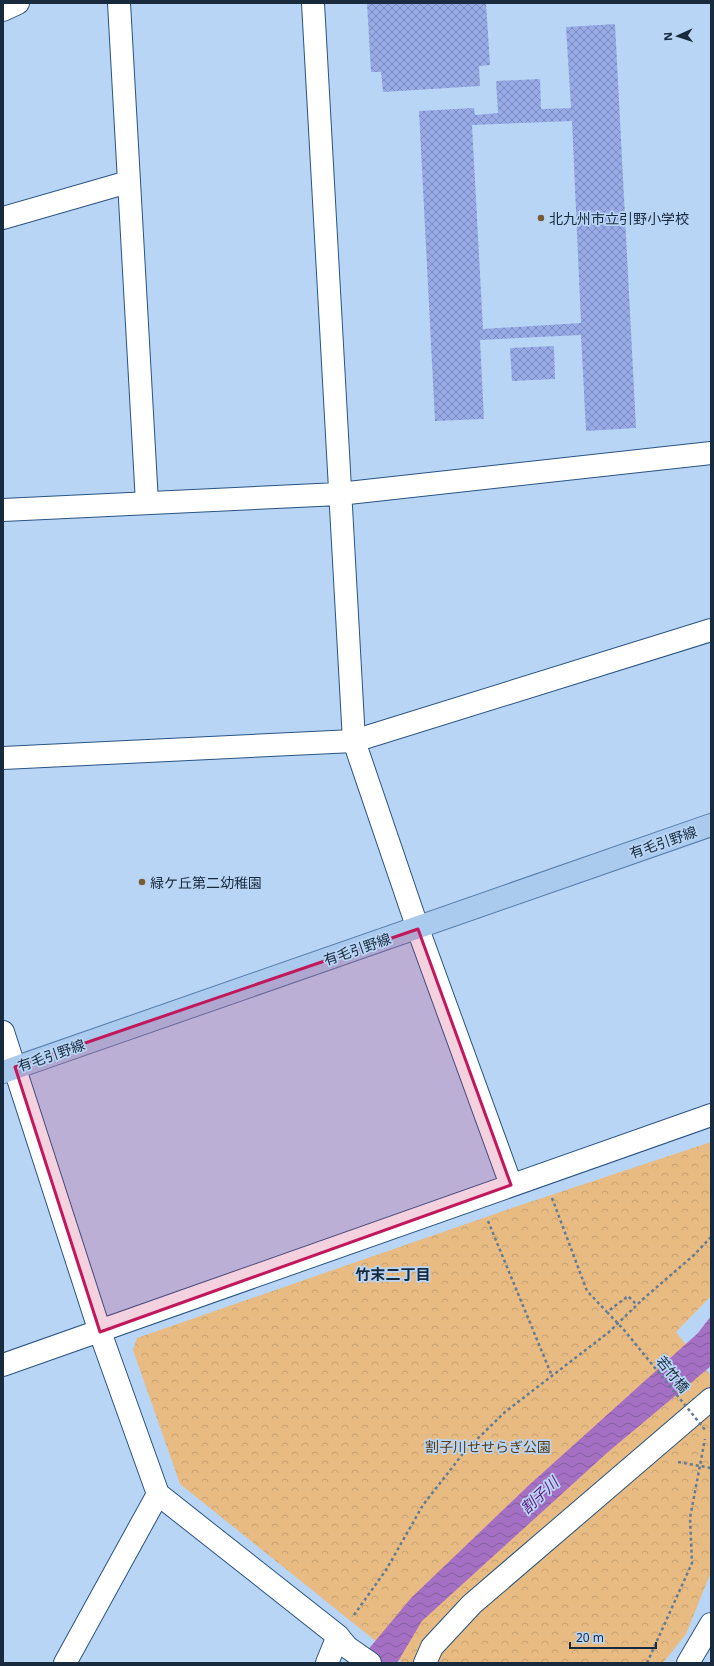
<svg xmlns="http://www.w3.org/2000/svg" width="714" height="1666" font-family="'Noto Sans','Noto Sans JP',sans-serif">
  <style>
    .forest { fill: url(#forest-crowns) }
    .water { fill: url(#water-waves) }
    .building { fill: url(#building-cross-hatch); fill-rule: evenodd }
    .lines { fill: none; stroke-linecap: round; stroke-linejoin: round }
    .minor-casing { stroke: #295482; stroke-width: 24 }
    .tertiary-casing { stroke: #295482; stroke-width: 24 }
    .primary-casing { stroke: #537ca9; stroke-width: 24 }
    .path { stroke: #647b95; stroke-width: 2.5; stroke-dasharray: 3 3; stroke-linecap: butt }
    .minor { stroke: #fff; stroke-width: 22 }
    .tertiary { stroke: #fff; stroke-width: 22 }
    .primary { stroke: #abcbee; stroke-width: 22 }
    .path-bridge { stroke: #647b95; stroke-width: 2.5; stroke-dasharray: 3 3; stroke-linecap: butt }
    .marked { fill: #c2185b; fill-opacity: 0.2; stroke: #c2185b; stroke-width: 3; stroke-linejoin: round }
    .poi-dot { fill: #7a5a30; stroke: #b9d5f5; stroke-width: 1.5 }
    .labels { text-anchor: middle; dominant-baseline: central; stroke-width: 3.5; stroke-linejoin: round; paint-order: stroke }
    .poi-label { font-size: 14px; fill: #182a3e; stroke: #b9d5f5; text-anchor: start }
    .street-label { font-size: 14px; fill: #182a3e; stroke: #b9d5f5 }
    .park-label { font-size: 14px; fill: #563b15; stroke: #b9d5f5 }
    .neighbourhood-label { font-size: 15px; font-weight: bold; fill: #182a3e; stroke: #b9d5f5 }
    .water-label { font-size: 15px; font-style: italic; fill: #611c82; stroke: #b9d5f5 }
  </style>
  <defs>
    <pattern id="forest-crowns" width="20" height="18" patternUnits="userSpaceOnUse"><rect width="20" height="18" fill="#e8bb83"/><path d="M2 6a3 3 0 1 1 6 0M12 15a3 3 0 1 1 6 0" fill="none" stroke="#c6a172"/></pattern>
    <pattern id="water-waves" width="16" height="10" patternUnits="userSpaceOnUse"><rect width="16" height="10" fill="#a570c4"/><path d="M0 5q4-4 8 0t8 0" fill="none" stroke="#855ca1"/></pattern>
    <pattern id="building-cross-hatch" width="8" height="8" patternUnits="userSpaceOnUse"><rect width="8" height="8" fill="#99abe7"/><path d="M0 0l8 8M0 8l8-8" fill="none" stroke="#7c8bbd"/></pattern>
  </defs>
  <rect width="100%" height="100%" fill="#b9d5f5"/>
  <path class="forest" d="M711,1142V1296L676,1332L711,1376V1572L686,1634L663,1663H403L180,1484L133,1350L137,1338L512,1208Z"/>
  <path class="water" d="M711,1316V1366L608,1452L422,1621L397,1663H357L411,1598L528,1486L698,1333Z"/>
  <path class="building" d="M367,3H486L490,65L479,66L480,86L383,92L381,72H371Z
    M615,24L636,428L586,431L581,335L480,340L484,419L435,421L419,111L474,108L475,115L498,113L496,81L540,79L541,109L571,108L566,27ZM572,121L581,323L483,329L472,125Z
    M554,346L555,379L512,381L510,348Z"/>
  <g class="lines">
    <defs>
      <path id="minor" d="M119,3L147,503
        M3,10L18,3
        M3,218L128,182
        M3,758L354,741L711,630
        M418,929L511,1185
        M3,1032L100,1332L158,1494L338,1636L347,1647L370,1663
        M3,1365L711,1115
        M65,1663L158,1494
        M327,1663L338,1636
        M425,1663L432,1647L472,1604L711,1399
        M688,1663L711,1624"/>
      <path id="tertiary" d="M313,3L354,741L418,929
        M3,510L339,494L711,453"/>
      <path id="primary" d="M3,1072L711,825"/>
    </defs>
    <use href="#minor" class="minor-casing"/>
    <use href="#tertiary" class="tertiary-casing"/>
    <use href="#primary" class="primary-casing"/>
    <path class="path" d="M552,1198L587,1291L607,1312L628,1296L637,1305
      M488,1221L552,1376
      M678,1462L711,1468
      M354,1615L386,1570L423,1505L465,1451L505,1412L609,1332L643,1299L694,1255L711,1237
      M647,1663L692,1563L690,1518L705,1439"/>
    <use href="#minor" class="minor"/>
    <use href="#tertiary" class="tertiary"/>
    <use href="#primary" class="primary"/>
    <path class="path-bridge" d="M607,1312L625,1331L706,1431"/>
  </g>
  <path class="marked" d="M418,929L511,1185L100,1332L15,1067Z"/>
  <g class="poi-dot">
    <circle cx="541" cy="218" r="4"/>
    <circle cx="142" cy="882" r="4"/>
  </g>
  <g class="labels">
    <g class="poi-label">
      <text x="549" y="218">北九州市立引野小学校</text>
      <text x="150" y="882">緑ケ丘第二幼稚園</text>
    </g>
    <g class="street-label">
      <text transform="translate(663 842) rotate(-19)">有毛引野線</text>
      <text transform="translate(357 949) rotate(-19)">有毛引野線</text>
      <text transform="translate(51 1055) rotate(-19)">有毛引野線</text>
      <text transform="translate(673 1374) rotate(51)">若竹橋</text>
    </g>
    <g class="park-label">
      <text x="488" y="1446">割子川せせらぎ公園</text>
    </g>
    <g class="neighbourhood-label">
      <text x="393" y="1274">竹末二丁目</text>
    </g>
    <g class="water-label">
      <text transform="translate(539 1495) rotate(-43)">割子川</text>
    </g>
  </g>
  <rect width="714" height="1666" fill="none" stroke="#182a3e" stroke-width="8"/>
  <g transform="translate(678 36) rotate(267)" stroke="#b9d5f5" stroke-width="3" paint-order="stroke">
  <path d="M0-3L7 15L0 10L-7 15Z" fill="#182a3e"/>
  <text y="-6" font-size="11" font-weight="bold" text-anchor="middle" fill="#182a3e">N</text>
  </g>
  <path d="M570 1642v6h86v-6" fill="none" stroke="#182a3e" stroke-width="2"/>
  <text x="576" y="1642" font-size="12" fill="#182a3e" stroke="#b9d5f5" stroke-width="3" paint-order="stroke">20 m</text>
</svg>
